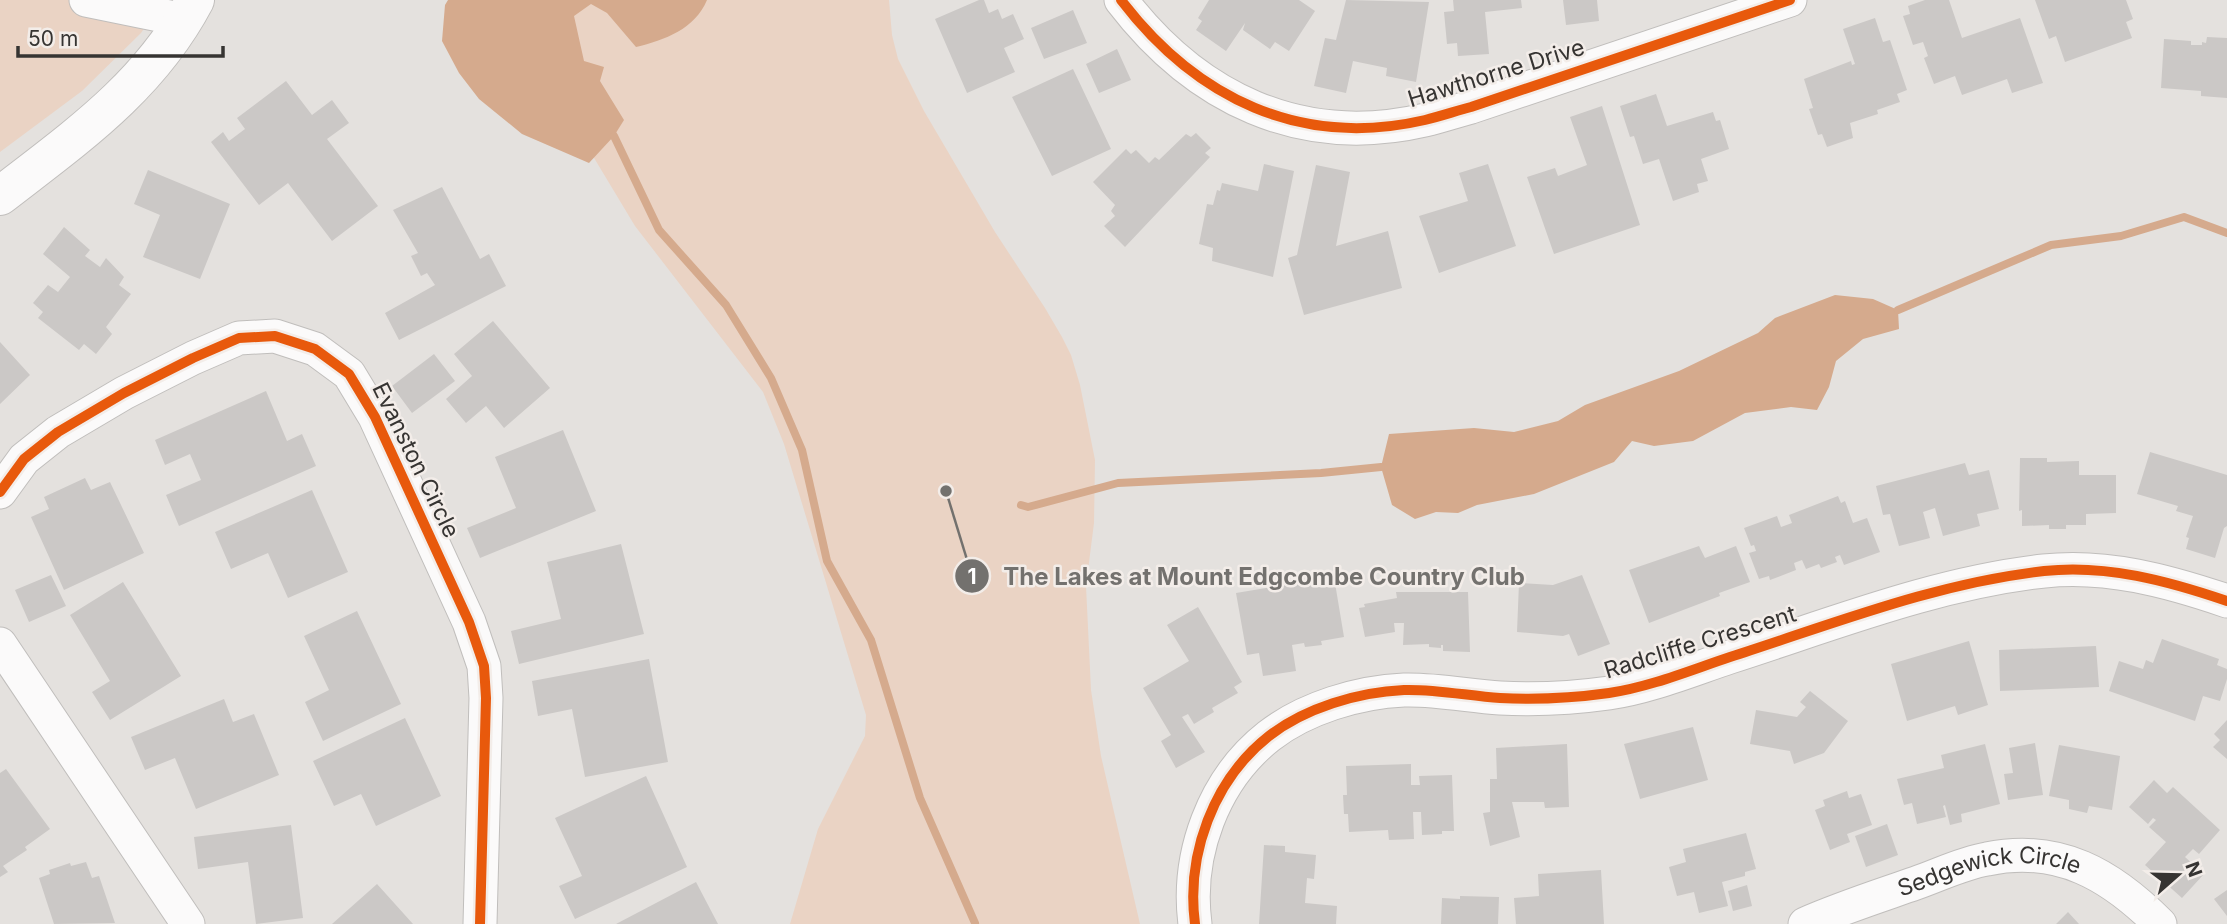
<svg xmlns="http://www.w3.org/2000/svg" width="2227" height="924" font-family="Inter,sans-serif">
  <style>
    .green { fill: #ead3c4 }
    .water { fill: #d5aa8d }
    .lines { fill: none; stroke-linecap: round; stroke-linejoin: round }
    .stream { stroke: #d5aa8d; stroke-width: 8 }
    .building { fill: #cbc8c6 }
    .minor-casing { stroke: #c0bebc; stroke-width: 35 }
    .tertiary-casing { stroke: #c0bebc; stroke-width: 40 }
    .minor { stroke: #fbfafa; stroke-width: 33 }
    .tertiary { stroke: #fbfafa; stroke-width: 38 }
    .cycleway-casing { stroke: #f3ede9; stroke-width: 15 }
    .cycleway { stroke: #e8590c; stroke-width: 10 }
    .labels { text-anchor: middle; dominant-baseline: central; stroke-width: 5; stroke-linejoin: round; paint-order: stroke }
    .street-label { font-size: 23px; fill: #363432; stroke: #f3ede9 }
    .leader { fill: none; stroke: #73716e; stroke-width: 2.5 }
    .callout-dot { fill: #73716e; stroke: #f3ede9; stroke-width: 2.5 }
    .mark-label { font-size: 21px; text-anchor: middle; font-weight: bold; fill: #fff }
    .callout-label { font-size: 24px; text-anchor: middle; font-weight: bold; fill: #73716e; stroke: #f3ede9; stroke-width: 5; stroke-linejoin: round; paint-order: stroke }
  </style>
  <rect width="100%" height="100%" fill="#e4e1de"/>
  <path class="green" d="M0,0H163L141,33L82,91L0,152Z
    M499,0H889L892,35L898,59L924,111L995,232L1045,308L1062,337L1071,355L1080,385L1095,460L1094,523L1086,586L1091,690L1101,756L1140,924H790L818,829L865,736L866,715L784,444L763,392L635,226Z"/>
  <path class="water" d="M448,0H707C695,29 665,40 636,47L607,13L591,4L574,16L584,61L604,67L600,81L624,120L614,136L589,163L522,134L479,99L459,73L442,41L445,5Z
    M1835,295L1873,299L1898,310L1899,329L1863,339L1836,361L1829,387L1817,410L1791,407L1745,413L1693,441L1654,446L1632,441L1614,462L1534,494L1477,505L1458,513L1436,512L1415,519L1392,505L1381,467L1389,434L1474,428L1514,432L1558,421L1585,405L1679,371L1758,333L1775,318Z"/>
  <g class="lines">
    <path class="stream" d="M614,136L659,230L726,305L771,378L802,450L827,561L871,640L920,798L975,923
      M1898,310L2051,245L2121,236L2184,217L2227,233
      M1021,505L1028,507L1118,483L1321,473L1381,467"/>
  </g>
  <path class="building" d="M979,0H984L989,13L998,9L1002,19L1013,14L1024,39L1004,48L1015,72L967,93L935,19Z
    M1209,0H1299L1315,11L1289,51L1275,42L1270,49L1243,30L1245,23L1226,51L1196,30L1202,21L1198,18Z
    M1346,0L1429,2L1416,82L1386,76L1387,68L1353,61L1346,93L1314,86L1325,38L1336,40Z
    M1453,0H1521L1522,8L1485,12L1489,54L1458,56L1457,43L1447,44L1444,12L1454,11Z
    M1563,0H1597L1599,21L1566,25Z
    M1925,0H1949L1962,38L2020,18L2043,83L2012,93L2007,79L1962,95L1955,76L1934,84L1924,58L1928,56L1923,42L1913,45L1903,16L1910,14L1908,6Z
    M2035,0H2126L2133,19L2126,22L2132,38L2065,62L2056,36L2049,39Z
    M1073,10L1087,43L1044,59L1031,28Z
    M1875,18L1883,42L1890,40L1907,90L1897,94L1900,102L1877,110L1878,114L1850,123L1853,138L1827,147L1822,134L1818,135L1809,109L1813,108L1804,79L1851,61L1852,65L1855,64L1843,29Z
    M2207,37L2227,38V98L2201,96V91L2161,88L2164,39L2191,41V45H2202V42L2206,43Z
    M1117,49L1131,80L1099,93L1086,64Z
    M1073,69L1111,149L1052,176L1012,97Z
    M286,81L312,115L332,100L349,123L327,139L378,206L332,241L288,183L259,205L211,142L223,132L229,141L245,129L237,118Z
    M1656,94L1667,126L1713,112L1716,121L1720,120L1729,149L1701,159L1708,181L1697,184L1699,192L1673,201L1659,159L1643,164L1634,136L1630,137L1620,106Z
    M1602,106L1640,225L1554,254L1527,177L1555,168L1558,176L1587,165L1570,117Z
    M1196,133L1211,148L1205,153L1210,157L1125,247L1104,226L1115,216L1111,211L1115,205L1093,182L1126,149L1131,154L1136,150L1149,163L1155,157L1159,160L1186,134L1191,137Z
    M1264,164L1294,171L1273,277L1212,261L1213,248L1199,244L1207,204L1213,205L1217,190L1220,191L1222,183L1258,191Z
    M1488,164L1516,246L1439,273L1419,216L1468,201L1459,173Z
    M1316,165L1350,172L1336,246L1388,231L1402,288L1304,315L1288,258L1297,255Z
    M148,170L230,204L200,279L143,257L160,215L134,204Z
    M442,187L480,259L489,254L506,286L399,340L385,313L435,285L427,273L421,276L411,256L418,253L393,210Z
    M64,227L90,250L85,256L100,267L106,258L124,277L119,285L131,294L106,327L112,334L96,354L84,344L79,350L38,318L43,312L33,303L48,285L58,292L70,277L43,254Z
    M493,321L550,388L504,428L486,406L466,423L446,399L472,376L454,354Z
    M0,342L30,375L0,404Z
    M434,354L455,381L412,413L392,386Z
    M266,391L287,441L302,434L316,466L179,526L166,495L201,480L190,454L165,465L155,440Z
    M563,430L596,511L480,558L467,528L516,508L495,457Z
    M2150,452L2227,475V526L2224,528L2215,558L2186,549L2189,538L2186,537L2193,516L2176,511L2178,506L2137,494Z
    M2020,458H2047V462L2079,461V475H2116V513L2086,514V525H2066V529H2049V525L2022,526V510L2019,511Z
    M1965,463L1969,475L1989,470L1999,509L1977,514L1980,526L1943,536L1935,508L1923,512L1930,538L1899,546L1890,514L1883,515L1876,486Z
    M85,478L91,490L110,482L144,553L64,590L31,517L49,509L44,497Z
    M312,490L348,572L288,598L268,553L231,569L215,532Z
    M1838,496L1841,503L1845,501L1853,523L1867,518L1880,552L1844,565L1840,555L1835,557L1837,562L1821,568L1819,564L1806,569L1802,560L1794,563L1796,570L1770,580L1769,576L1759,579L1749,553L1756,551L1754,545L1751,546L1744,528L1777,516L1781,527L1792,523L1789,515Z
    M621,544L644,634L519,664L511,631L561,619L547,562Z
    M1699,546L1705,558L1736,546L1750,582L1719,593L1720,596L1649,623L1629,570Z
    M51,575L66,606L29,622L15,590Z
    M1582,575L1610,644L1578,656L1569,634L1563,636L1517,632L1519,583L1553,585Z
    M1334,577L1344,637L1321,641L1322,645L1305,647L1304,643L1292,645L1296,671L1263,676L1259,653L1247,655L1236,593Z
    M123,582L181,676L110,720L92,692L110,681L70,615Z
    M1396,592H1468L1470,652L1443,651V645H1441V648L1429,647V644L1403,645L1404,623H1394L1395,632L1365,637L1359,608L1365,607L1364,604L1397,598Z
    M1198,607L1242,682L1234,687L1238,693L1212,708L1214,712L1194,724L1188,714L1182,717L1205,752L1176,768L1161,741L1171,735L1143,688L1189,661L1167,625Z
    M357,611L401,704L323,741L305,702L329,690L304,636Z
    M2162,639L2219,659L2217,665L2227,669V679L2220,701L2203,696L2195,721L2109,691L2119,661L2143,669L2146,660L2153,663Z
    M1969,641L1988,705L1958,715L1955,706L1907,721L1891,664Z
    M2096,646L2099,687L2000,691L1999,650Z
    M649,659L668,762L585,777L572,709L538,716L532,681Z
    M1810,691L1848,721L1824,753L1794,764L1790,751L1750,744L1756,710L1797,717L1806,707L1800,702Z
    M224,699L233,722L254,714L279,775L196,809L175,758L145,770L131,737Z
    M405,718L441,796L376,826L361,794L334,806L313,761Z
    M2227,720V759L2213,747L2220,740L2214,734Z
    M1693,727L1708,780L1640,799L1624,744Z
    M2035,743L2043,795L2008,800L2004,774L2013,773L2009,748Z
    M1567,744L1569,807L1545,808L1544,802H1512L1520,837L1490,846L1483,813L1490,812V779H1497L1496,748Z
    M1985,744L2000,804L1961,814L1962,822L1950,825L1945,805L1943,806L1946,817L1917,824L1912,803L1904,805L1897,779L1944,768L1941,755Z
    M2059,745L2120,756L2112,810L2089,806L2087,813L2069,809V800L2049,796Z
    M1411,764V785H1420L1419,776L1452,775L1454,831H1442V834L1422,835L1421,812H1413L1414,839L1389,840L1388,830L1349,832L1348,814H1344L1343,795H1347L1346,766Z
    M6,769L50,829L25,847L27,850L3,866L8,872L0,877V773Z
    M646,776L687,867L575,919L559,886L582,876L555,818Z
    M2154,780L2167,793L2173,787L2220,830L2199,854L2193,849L2185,857L2204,874L2182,898L2145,865L2166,842L2149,827L2156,820L2153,818L2148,824L2129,807Z
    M1847,791L1849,798L1861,794L1872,825L1847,834L1850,842L1830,850L1815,810L1825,806L1823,800Z
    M1887,824L1898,855L1866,867L1855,836Z
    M291,825L303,918L256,924L248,862L198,869L194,837Z
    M1746,833L1756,869L1745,872V876L1722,882L1728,906L1699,913L1694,892L1677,896L1669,867L1686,862L1683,849Z
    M1264,845L1285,846V852L1316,855L1314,879L1307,878L1305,903L1337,906L1336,924H1259Z
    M86,862L92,878L99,876L115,923L54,924L39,878L50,874L49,870L70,863L71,866Z
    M1601,870L1604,924H1516L1514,898L1539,896L1538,874Z
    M696,882L718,924H616Z
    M377,884L413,924H332Z
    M1747,885L1752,906L1733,911L1728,891Z
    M2227,890V916L2214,899Z
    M1460,896L1499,897L1498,924H1441L1442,898L1460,899Z
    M2068,912L2079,924H2056Z"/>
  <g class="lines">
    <defs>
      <g id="minor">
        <path d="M86,0L184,20"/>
        <path d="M1121,0C1196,98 1300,149 1425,120C1441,116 1456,111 1471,107L1790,0"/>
        <path d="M0,492L24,459L58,432L124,393L193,358L239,338L275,336L315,349L349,374L375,417L469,622L484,666L486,698L480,924"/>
        <path d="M0,644L188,924"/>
        <path d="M1195,924C1186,855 1213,780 1269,736C1305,708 1358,692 1404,690C1436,689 1469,696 1500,698C1536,700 1573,698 1609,693C1650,687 1691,670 1730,657C1833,624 1936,583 2044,571C2106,564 2168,581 2227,601"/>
        <path id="s1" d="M1805,924C1841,908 1879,896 1916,883C1939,875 1963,863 1987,859C2059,844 2111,875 2160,924"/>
      </g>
      <path id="tertiary" d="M0,196C76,137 149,87 195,0"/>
    </defs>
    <use href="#minor" class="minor-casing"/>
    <use href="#tertiary" class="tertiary-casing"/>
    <use href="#minor" class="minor"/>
    <use href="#tertiary" class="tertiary"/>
    <defs>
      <path id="cycleway" d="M1121,0C1196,98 1300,149 1425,120C1441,116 1456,111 1471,107L1790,0
        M0,492L24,459L58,432L124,393L193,358L239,338L275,336L315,349L349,374L375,417L469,622L484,666L486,698L480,924
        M1195,924C1186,855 1213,780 1269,736C1305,708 1358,692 1404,690C1436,689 1469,696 1500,698C1536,700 1573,698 1609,693C1650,687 1691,670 1730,657C1833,624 1936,583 2044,571C2106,564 2168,581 2227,601"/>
    </defs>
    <use href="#cycleway" class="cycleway-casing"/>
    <use href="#cycleway" class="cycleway"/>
  </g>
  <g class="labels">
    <g class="street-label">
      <text transform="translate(1496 73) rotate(-17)">Hawthorne Drive</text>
      <text transform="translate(416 460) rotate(64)">Evanston Circle</text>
      <text transform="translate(1700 642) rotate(-17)">Radcliffe Crescent</text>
      <text stroke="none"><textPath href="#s1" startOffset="194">Sedgewick Circle</textPath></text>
    </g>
  </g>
  <path class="leader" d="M946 491L972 576"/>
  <g class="callout-dot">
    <circle cx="946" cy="491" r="7"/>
    <circle cx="972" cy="576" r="18"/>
  </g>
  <g class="mark-label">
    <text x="972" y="584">1</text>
  </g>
  <g class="callout-label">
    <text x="1264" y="585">The Lakes at Mount Edgcombe Country Club</text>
  </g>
  <g transform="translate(2178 875) rotate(70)" stroke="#f3ede9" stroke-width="5" paint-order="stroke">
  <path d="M0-5L12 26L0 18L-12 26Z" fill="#363432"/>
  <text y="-10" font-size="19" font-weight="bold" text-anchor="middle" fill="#363432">N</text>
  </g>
  <path d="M18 46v10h205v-10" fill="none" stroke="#363432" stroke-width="3.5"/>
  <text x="28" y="46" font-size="21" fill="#363432" stroke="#f3ede9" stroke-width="5" paint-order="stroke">50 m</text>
</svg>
